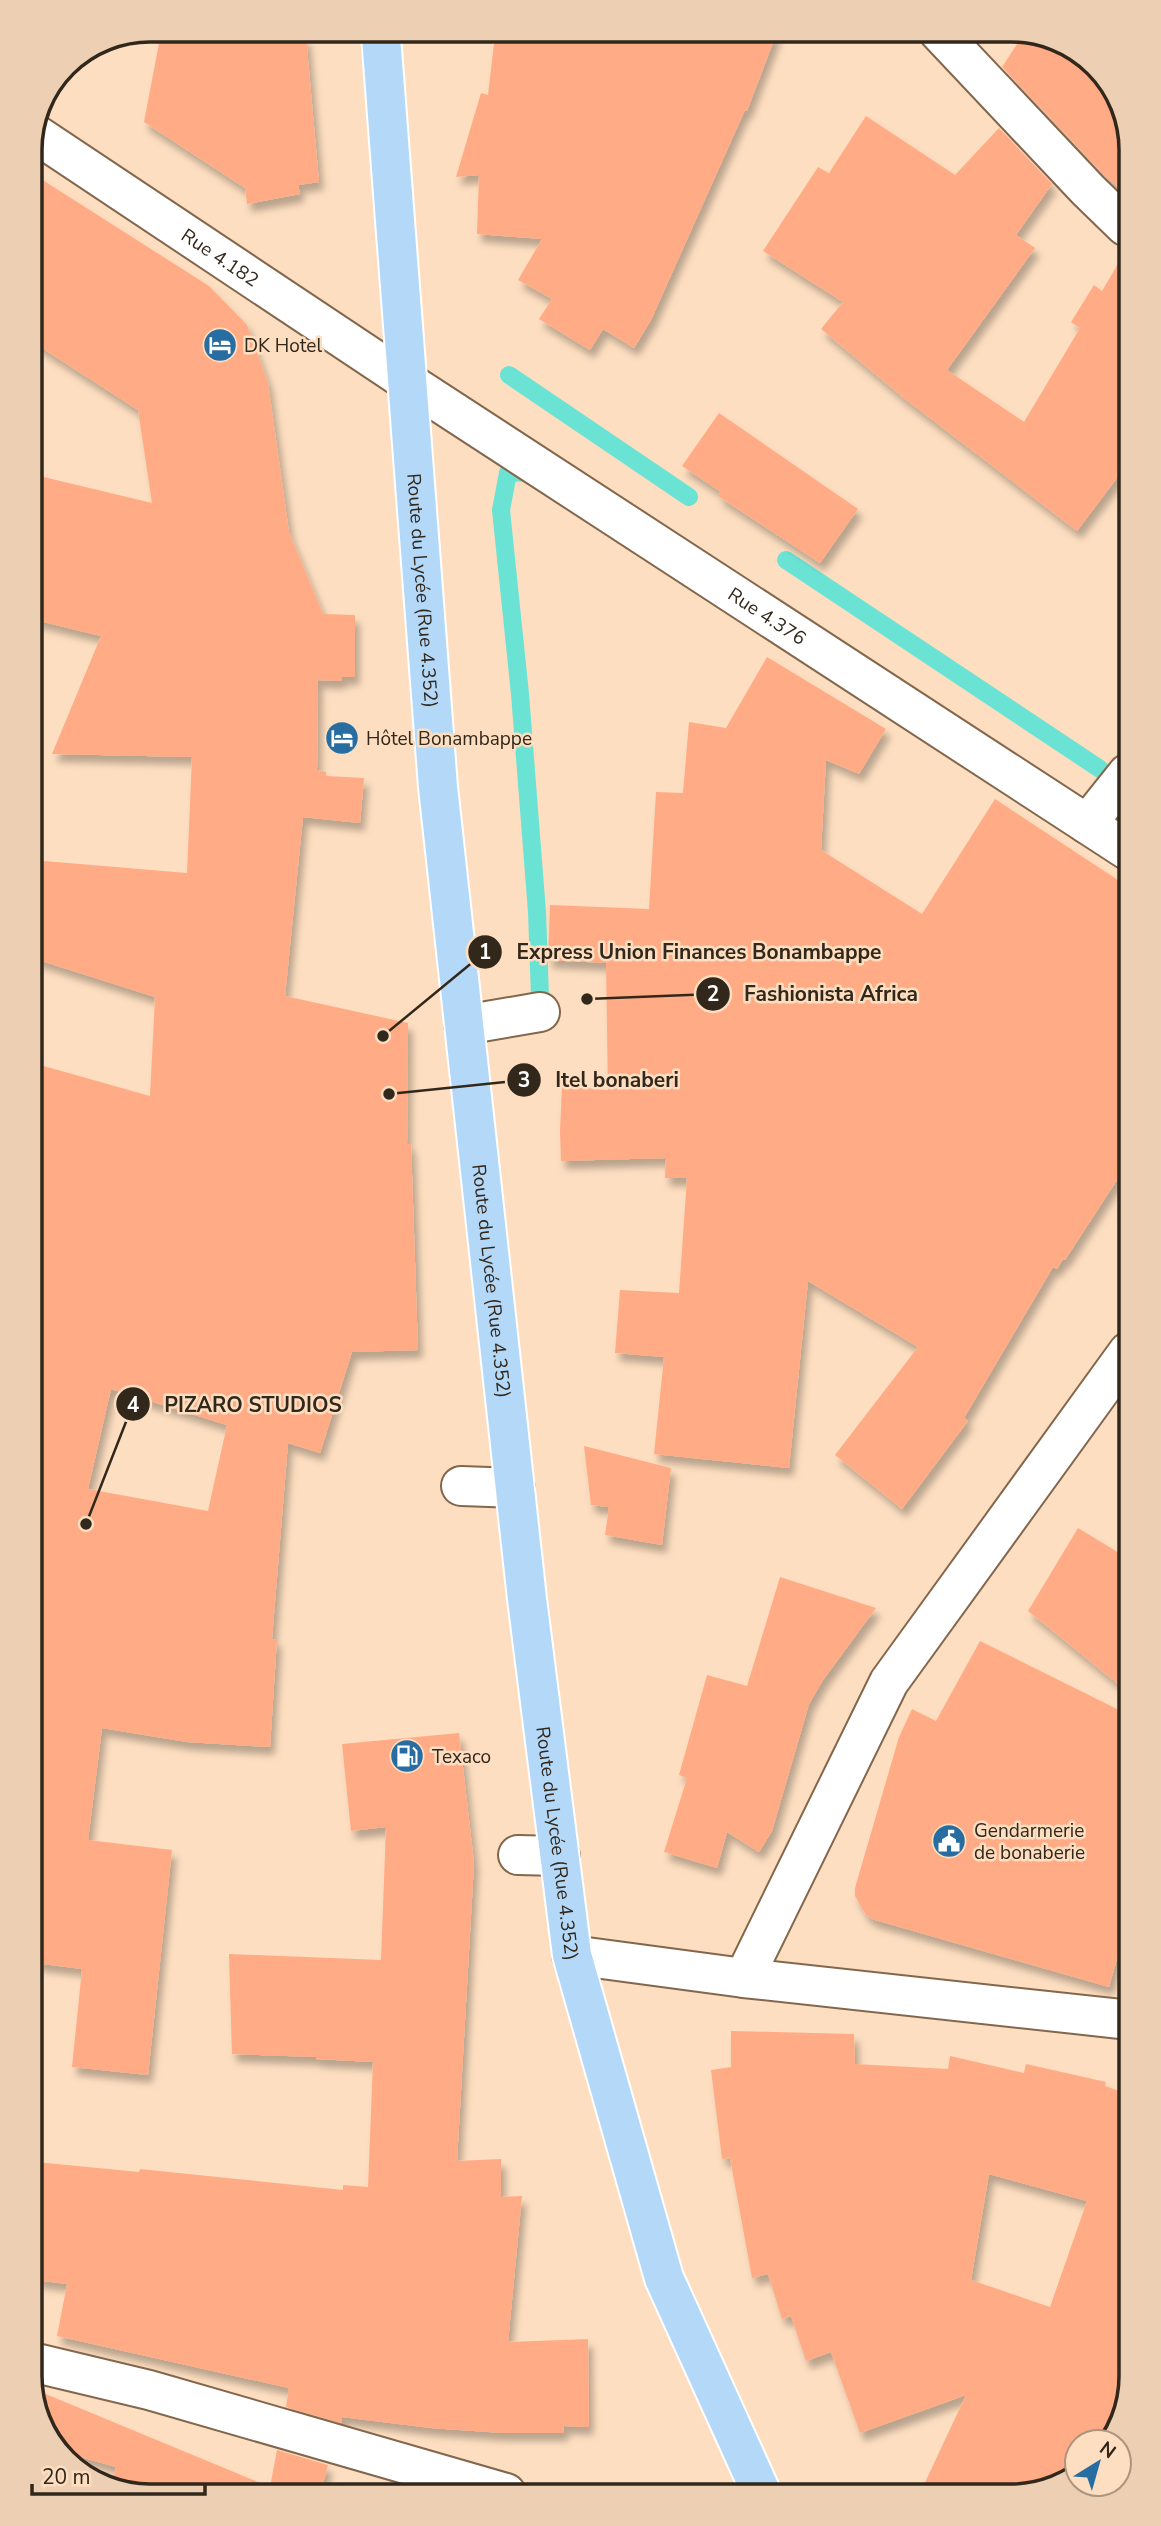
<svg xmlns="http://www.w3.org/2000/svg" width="1161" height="2526" font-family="'Nunito Sans',sans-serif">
<defs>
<filter id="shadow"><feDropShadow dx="4.5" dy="8" stdDeviation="3.5" flood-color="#0004"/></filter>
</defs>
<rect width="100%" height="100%" fill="#fddec0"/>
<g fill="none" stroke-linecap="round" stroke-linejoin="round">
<!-- stream -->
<g stroke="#6ae3d5" stroke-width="18">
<path d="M509 375 689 497"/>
<path d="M535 472 508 473 501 510 520 694 537 912 540 997"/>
<path d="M786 560 1100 769"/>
</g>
</g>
<!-- building -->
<g fill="#ffac86" fill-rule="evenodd" filter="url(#shadow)">
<path d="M777 32 747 111 745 110 651 320 634 348 603 329 590 350 539 319 552 299 518 280 542 239 477 234 479 175 456 177 481 93 488 95 495 35Z"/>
<path d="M1025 32 1084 54 1125 111V192L1104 175 1002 67Z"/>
<path d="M306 37 319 182 298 185 300 194 247 204 245 188 144 122 160 38Z"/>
<path d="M866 116 955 175 999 128 1052 184 1016 235 1035 248 947 370 1024 422 1080 328 1071 322 1094 285 1102 291 1125 252 1126 466 1077 531 905 399 821 329 843 302 763 251 818 167 829 173Z"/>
<path d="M30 172 209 286 247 325 268 383 289 532 323 614 355 615V677H341L342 681 318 680 317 770 326 772V776L364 778 360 823 303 817 285 996 408 1023 407 1144H411L418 1350 352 1352 320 1453 288 1443 272 1639H277L270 1747 187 1742 102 1728 88 1840 172 1850 148 2075 72 2067 82 1969 35 1963 33 1063 150 1096 155 997 32 958V860L187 873 192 757 52 754 101 636 31 619V474L152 503 138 410 31 341ZM111 1389 227 1425 208 1511 88 1489Z"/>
<path d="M719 413 858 509 820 563 718 496 721 492 682 466Z"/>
<path d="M767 657 886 729 859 774 826 760 821 850 922 914 995 799 1127 886 1128 1163 1065 1260 1063 1259 1057 1269 1053 1267 964 1418 968 1421 902 1509 835 1455 918 1347 808 1281 789 1468 654 1454 664 1357 615 1353 620 1290 679 1293 687 1178H665L666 1158 561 1161 560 1131 562 1086 608 1090 606 963 548 960 550 905 649 909 656 792 683 793 689 722 726 728Z"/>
<path d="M584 1446 671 1468 662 1545 605 1535 609 1507 591 1505Z"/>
<path d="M1078 1528 1129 1559V1693L1028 1611Z"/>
<path d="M780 1577 876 1608 823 1680 809 1704 772 1831 759 1852 727 1832 717 1868 664 1852 687 1778 679 1775 707 1675 747 1686Z"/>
<path d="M980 1641 1129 1715 1130 1912 1109 1987 875 1920 866 1915 855 1896V1888L899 1737 912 1709 936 1721Z"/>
<path d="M459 1733 474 1863 457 2161 501 2159V2197L522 2196 508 2342 588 2339 589 2427 564 2426V2433H503L431 2428 342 2417 341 2423 286 2407 289 2388 57 2336 67 2284 36 2280V2162L139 2172 140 2169 343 2190V2185L368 2187 373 2062 316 2059V2057L232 2054 229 1954 381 1960 386 1827 351 1831 342 1744Z"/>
<path d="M731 2031 854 2034 855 2064 948 2069 950 2056 1024 2073 1026 2064 1106 2082 1105 2086 1130 2095 1131 2377 1109 2442H1077L1065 2479 1050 2490 921 2491 966 2395 860 2433 831 2352 806 2361 791 2316 782 2319 768 2274 752 2278 730 2158 722 2159 711 2070 731 2067ZM989 2174 1087 2201 1050 2307 971 2280Z"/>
<path d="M36 2390 270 2487 277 2450 328 2465 320 2495 141 2496 112 2485 116 2467 63 2452 36 2415Z"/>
</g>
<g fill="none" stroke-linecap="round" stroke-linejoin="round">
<!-- minor casing -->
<g stroke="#83674d" stroke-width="42">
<g id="minor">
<path d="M938 31 1088 190 1125 226"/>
<path id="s1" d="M34 133 408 382 1127 850"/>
<path d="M1087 824 1127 774"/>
<path d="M464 1025 540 1012"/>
<path d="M461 1486 515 1488"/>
<path d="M518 1855 560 1856"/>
<path d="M572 1955 744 1978 1130 2020"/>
<path d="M744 1978 889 1682 1128 1352"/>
<path d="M36 2363 149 2390 506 2493"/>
</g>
</g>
<!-- major casing -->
<g stroke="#fff" stroke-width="42">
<g id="major">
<path id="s2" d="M381 36 438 787 527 1599 572 1955 664 2278 761 2492"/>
</g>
</g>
<!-- minor -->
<use href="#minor" stroke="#fff" stroke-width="38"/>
<!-- major -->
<use href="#major" stroke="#b4d9f8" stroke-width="38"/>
</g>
<!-- icons -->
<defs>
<g id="hotel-disc" transform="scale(1.75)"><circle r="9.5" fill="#286da1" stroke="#fddec0"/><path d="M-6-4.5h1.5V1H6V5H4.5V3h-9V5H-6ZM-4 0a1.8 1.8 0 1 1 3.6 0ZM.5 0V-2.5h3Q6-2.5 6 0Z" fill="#fff"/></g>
<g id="fuel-disc" transform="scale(1.75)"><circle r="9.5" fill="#286da1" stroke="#fddec0"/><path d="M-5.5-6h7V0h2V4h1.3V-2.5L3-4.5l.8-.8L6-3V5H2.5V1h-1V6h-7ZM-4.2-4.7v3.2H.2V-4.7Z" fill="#fff"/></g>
<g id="civic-disc" transform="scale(1.75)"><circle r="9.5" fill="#286da1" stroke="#fddec0"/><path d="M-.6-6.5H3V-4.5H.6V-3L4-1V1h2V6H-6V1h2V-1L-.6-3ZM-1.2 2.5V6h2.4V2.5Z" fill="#fff"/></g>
</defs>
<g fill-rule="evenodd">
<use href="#hotel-disc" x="220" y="345"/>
<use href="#hotel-disc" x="342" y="738"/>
<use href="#fuel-disc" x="407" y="1756"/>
<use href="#civic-disc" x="949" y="1841"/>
</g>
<g text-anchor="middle" stroke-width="5" stroke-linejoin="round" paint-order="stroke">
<!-- street labels -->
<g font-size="19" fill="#32271b" stroke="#fddec0">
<text dy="7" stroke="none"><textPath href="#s1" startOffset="224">Rue 4.182</textPath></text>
<text dy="7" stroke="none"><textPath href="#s2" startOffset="556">Route du Lycée (Rue 4.352)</textPath></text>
<text dy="7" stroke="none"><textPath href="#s1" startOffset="878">Rue 4.376</textPath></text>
<text dy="7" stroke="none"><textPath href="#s2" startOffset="1250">Route du Lycée (Rue 4.352)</textPath></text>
<text dy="7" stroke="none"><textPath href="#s2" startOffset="1816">Route du Lycée (Rue 4.352)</textPath></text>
</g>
<!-- poi labels -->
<g font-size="19" fill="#32271b" stroke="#fddec0" text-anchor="start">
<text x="244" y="352">DK Hotel</text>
<text x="366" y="745">Hôtel Bonambappe</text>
<text x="432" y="1763">Texaco</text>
<text x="974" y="1837">Gendarmerie<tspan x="974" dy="22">de bonaberie</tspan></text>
</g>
</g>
<!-- crop -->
<path d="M0 0H1161V2526H0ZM150 42H1011A108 108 0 0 1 1119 150V2376A108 108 0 0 1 1011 2484H150A108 108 0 0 1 42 2376V150A108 108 0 0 1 150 42Z" fill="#edcfb3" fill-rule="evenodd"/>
<path fill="none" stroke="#32271b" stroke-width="3.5" d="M150 42H1011A108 108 0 0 1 1119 150V2376A108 108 0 0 1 1011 2484H150A108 108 0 0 1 42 2376V150A108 108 0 0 1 150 42Z"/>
<!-- callouts -->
<path fill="none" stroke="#32271b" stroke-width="2.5" d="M383 1036L485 952M587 999L713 994M389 1094L524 1080M86 1524L133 1404"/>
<g fill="#32271b" stroke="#fddec0" stroke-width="2.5">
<circle cx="383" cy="1036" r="7"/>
<circle cx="587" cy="999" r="7"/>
<circle cx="389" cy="1094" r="7"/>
<circle cx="86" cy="1524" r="7"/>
<circle cx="485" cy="952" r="18"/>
<circle cx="713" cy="994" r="18"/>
<circle cx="524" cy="1080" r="18"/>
<circle cx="133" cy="1404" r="18"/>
</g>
<g font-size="21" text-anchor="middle" font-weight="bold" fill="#fff">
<text x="485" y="959">1</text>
<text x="713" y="1001">2</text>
<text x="524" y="1087">3</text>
<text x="133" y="1412">4</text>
</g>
<g font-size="21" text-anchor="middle" font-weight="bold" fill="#32271b" stroke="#fddec0" stroke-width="5" stroke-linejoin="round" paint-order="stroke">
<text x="699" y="959">Express Union Finances Bonambappe</text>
<text x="831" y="1001">Fashionista Africa</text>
<text x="617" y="1087">Itel bonaberi</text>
<text x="253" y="1412">PIZARO STUDIOS</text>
</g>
<!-- north arrow -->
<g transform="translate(1098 2463) rotate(37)"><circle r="33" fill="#fddec0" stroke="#ac957e" stroke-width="2"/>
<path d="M0-5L12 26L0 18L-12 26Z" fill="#286da1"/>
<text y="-10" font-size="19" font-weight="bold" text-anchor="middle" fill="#32271b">N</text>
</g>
<!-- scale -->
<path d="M32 2484v10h173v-10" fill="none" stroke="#32271b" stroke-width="3.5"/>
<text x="42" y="2484" font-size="21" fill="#32271b" stroke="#fddec0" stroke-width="5" paint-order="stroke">20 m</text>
</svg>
